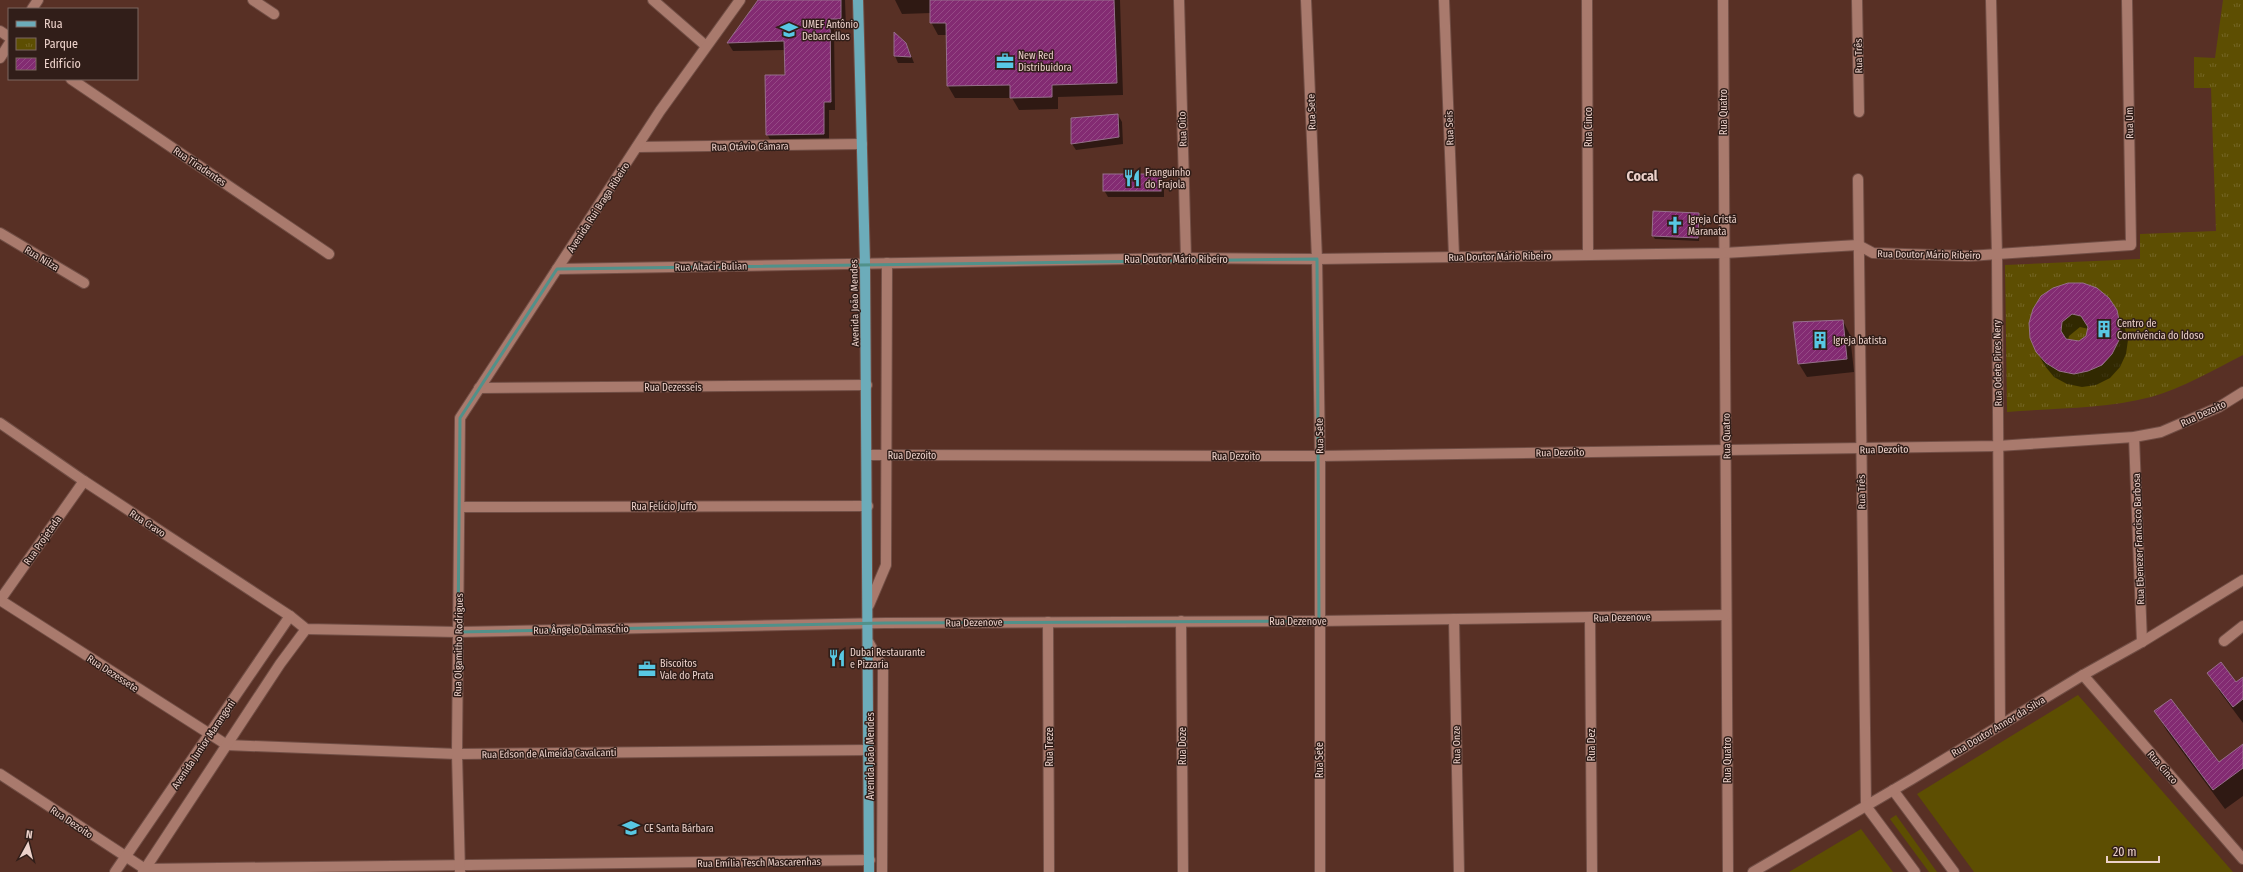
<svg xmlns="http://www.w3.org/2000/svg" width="2243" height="872" font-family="'Fira Sans Condensed',sans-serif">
<defs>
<pattern id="park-tufts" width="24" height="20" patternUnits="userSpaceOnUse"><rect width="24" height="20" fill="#5d4e02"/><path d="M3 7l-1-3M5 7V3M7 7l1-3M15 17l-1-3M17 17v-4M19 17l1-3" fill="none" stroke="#746626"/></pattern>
<pattern id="building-hatch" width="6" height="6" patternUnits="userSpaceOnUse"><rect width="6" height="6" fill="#832b72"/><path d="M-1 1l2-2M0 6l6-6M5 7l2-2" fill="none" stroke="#954985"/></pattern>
</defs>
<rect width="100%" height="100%" fill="#583025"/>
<!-- green -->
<g fill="#5d4e02">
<path d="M2078 695 2233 872H1974L1917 794Z"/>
<path d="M1896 815 1937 872H1929L1890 819Z"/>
<path d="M1861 829 1893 872H1789Z"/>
</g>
<!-- park -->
<path fill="url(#park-tufts)" d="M2223 0H2243V355C2213 370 2183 388 2151 397 2105 409 2054 408 2007 412L2005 265 2140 259V234L2216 231 2211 88H2194V57L2215 58Z"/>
<!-- shadow -->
<g fill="#0007" fill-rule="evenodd">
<path d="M759 0H845L846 28H834L835 110H829V143H772L767 134 786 76V50L733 51 728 43Z"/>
<path d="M895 0H1120L1123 95 1058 97V109L1019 110 1012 98H955L948 86 947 35H938L931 22V13L902 14Z"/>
<path d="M905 43 909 50 914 63H898L895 56Z"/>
<path d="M1118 115 1122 122 1123 144 1076 150 1072 144V119Z"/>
<path d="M1160 175 1164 182V197H1108L1104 190Z"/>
<path d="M1698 214 1700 217 1699 241 1655 239 1653 236Z"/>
<path d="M2034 309 2116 311 2124 325 2128 340 2126 354 2120 367 2110 378 2096 385 2082 387 2067 384 2054 377 2045 366 2037 352ZM2080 327 2089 329 2087 336 2079 342 2068 340 2069 336Z"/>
<path d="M1843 321 1850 335 1854 372 1807 377 1799 364Z"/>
<path d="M2209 673 2236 683 2243 678V723L2220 692Z"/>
<path d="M2155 711 2218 763 2243 745V796L2225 809 2167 731Z"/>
</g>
<!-- building -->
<g fill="url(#building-hatch)" stroke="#966f8b" fill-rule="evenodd">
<path d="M758 0H841V19H830L831 102H824V134L766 135 765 75H785L784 41 727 43Z"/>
<path d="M930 0H1114L1117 83 1052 85V97L1010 98V85L947 86 946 23H930Z"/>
<path d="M894 32 906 43 911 57 894 56Z"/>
<path d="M1118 114 1119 137 1071 144V118Z"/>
<rect x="1103" y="174" width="58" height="17"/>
<path d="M1653 211 1699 213 1698 238 1652 236Z"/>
<path d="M2068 283H2083L2097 288 2109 298 2117 310 2120 325 2119 340 2112 354 2102 365 2088 371 2074 374 2059 371 2046 363 2036 352 2030 338 2029 323 2033 309 2041 296 2053 288ZM2072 314 2081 316 2088 327 2086 336 2079 341 2066 339 2061 331 2062 322Z"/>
<path d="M1843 320 1847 359 1798 364 1793 322Z"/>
<path d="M2221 662 2236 682 2243 677V699L2233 707 2207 673Z"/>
<path d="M2171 699 2219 762 2243 744V768L2213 790 2154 711Z"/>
</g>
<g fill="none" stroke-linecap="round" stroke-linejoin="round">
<!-- minor casing -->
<g stroke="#714e45" stroke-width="12">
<g id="minor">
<path d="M253 0 274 14"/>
<path d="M653 0 706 46"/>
<path d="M1179 0 1186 258"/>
<path d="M1306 0 1317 259 1320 456V872"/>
<path d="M1444 0 1454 256"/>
<path d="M1587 0 1588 254"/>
<path d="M1723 0 1728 872"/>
<path d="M1857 0 1859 112"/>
<path d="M1991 0 1997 255 2000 725"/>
<path d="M32 9 38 0"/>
<path d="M0 31 9 37"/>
<path d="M0 58 9 44"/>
<path d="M71 79 329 254"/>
<path d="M637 147 862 144"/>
<path d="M1858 179 1866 806"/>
<path d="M0 233 84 283"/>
<path d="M557 269 1186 258 1317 259 1724 253 1858 245 1873 253 1969 256 2131 245 2127 0"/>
<path d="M479 388 867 385"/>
<path d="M0 423 84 481 290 616 306 629 458 632 885 623 1319 621 1726 615"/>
<path d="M2134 437 2142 642"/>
<path d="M867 455 1320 456 1998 446 2134 437 2161 432 2219 407 2243 392"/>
<path d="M460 507 868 506"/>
<path d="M0 600 227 745 457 754 870 750"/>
<path d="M0 600 84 481"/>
<path d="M869 605 886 565 887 263"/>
<path d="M1590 618 1592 872"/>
<path d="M1454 619 1459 872"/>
<path d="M1181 621 1183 872"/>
<path d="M1048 622 1049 872"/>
<path d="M2224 641 2243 626"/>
<path d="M869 643 883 668 882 872"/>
<path d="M2083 675 2243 859"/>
<path d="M0 774 145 869 870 860"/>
<path d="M1893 790 1954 872"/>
<path d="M1866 806 1915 872"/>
<path d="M115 872 290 616"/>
<path d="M143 872 280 664 306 629"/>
<path d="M460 872 457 754 460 418 660 111 740 0"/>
<path d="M1753 872 1912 779 2083 675 2142 642 2243 580"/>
</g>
</g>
<!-- major casing -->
<g stroke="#714e45" stroke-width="12">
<path id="major" d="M858 0 865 263 869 872"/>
</g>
<!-- minor -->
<use href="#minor" stroke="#a97a6d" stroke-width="10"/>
<!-- major -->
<use href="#major" stroke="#6cacba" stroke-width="10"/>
</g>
<!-- marked area -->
<path fill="none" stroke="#51918a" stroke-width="3" stroke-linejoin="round" d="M1317 259 1319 621 885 623 458 632 460 418 557 269Z"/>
<!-- icons -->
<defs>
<g id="school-bare" transform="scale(1.38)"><path d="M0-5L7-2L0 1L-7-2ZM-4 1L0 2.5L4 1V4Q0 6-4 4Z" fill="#58c8e4" stroke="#311e19" stroke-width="2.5" paint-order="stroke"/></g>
<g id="office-bare" transform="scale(1.38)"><path d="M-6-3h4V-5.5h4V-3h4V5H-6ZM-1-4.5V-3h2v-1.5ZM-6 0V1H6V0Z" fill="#58c8e4" stroke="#311e19" stroke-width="2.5" paint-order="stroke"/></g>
<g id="restaurant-bare" transform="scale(1.38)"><path d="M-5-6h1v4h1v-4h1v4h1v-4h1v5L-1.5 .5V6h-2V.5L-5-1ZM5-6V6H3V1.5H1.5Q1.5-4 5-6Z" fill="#58c8e4" stroke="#311e19" stroke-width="2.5" paint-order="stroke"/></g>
<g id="church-bare" transform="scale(1.38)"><path d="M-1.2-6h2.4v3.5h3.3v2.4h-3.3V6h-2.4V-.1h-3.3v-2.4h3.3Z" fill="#58c8e4" stroke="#311e19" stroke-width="2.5" paint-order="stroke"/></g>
<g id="building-bare" transform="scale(1.38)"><path d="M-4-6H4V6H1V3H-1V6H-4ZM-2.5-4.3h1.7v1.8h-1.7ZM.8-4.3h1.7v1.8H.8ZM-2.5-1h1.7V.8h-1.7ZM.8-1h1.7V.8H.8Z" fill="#58c8e4" stroke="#311e19" stroke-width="2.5" paint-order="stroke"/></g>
</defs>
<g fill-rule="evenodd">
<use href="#school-bare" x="789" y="30"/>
<use href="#office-bare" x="1005" y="61"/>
<use href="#restaurant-bare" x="1132" y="178"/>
<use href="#church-bare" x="1675" y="225"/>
<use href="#building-bare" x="2104" y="329"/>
<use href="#building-bare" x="1820" y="340"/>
<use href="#restaurant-bare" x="837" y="658"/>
<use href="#office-bare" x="647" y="669"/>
<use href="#school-bare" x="631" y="828"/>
</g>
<g text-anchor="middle" stroke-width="3" stroke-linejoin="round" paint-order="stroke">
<!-- poi labels -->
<g font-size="10" fill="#ecd1ca" stroke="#311e19" text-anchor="start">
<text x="802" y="28">UMEF Antônio<tspan x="802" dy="12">Debarcellos</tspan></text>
<text x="1018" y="59">New Red<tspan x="1018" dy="12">Distribuidora</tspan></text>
<text x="1145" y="176">Franguinho<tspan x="1145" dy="12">do Frajola</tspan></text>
<text x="1688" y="223">Igreja Cristã<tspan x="1688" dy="12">Maranata</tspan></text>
<text x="2117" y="327">Centro de<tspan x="2117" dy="12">Convivência do Idoso</tspan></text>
<text x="1833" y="344">Igreja batista</text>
<text x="850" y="656">Dubai Restaurante<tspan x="850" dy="12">e Pizzaria</tspan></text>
<text x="660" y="667">Biscoitos<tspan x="660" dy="12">Vale do Prata</tspan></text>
<text x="644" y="832">CE Santa Bárbara</text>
</g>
<!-- street labels -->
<g font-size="10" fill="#ecd1ca" stroke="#311e19">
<text transform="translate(1858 56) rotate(-91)" y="4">Rua Três</text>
<text transform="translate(1311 112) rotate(-92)" y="4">Rua Sete</text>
<text transform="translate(1723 112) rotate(-90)" y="4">Rua Quatro</text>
<text transform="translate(2129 123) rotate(-91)" y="4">Rua Um</text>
<text transform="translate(1588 127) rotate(-90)" y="4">Rua Cinco</text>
<text transform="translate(1449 128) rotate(-92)" y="4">Rua Seis</text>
<text transform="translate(1182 129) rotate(-92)" y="4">Rua Oito</text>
<text transform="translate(750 146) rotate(-1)" y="4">Rua Otávio Câmara</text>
<text transform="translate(200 166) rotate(34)" y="4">Rua Tiradentes</text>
<text transform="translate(598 207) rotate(-57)" y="4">Avenida Rui Braga Ribeiro</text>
<text transform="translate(1929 254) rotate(1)" y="4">Rua Doutor Mário Ribeiro</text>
<text transform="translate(1500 256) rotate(-1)" y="4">Rua Doutor Mário Ribeiro</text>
<text transform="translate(42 258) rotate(31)" y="4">Rua Nilza</text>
<text x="1176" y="263">Rua Doutor Mário Ribeiro</text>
<text transform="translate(711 266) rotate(-1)" y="4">Rua Altacir Bulian</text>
<text transform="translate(854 303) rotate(-91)" y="4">Avenida João Mendes</text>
<text transform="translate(1997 363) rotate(-91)" y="4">Rua Odete Pires Nery</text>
<text x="673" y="391">Rua Dezesseis</text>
<text transform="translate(2203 413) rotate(-25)" y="4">Rua Dezoito</text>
<text transform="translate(1319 436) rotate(-91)" y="4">Rua Sete</text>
<text transform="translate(1726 436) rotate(-91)" y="4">Rua Quatro</text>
<text transform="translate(1884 449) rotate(-1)" y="4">Rua Dezoito</text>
<text transform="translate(1560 452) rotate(-1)" y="4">Rua Dezoito</text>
<text x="912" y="459">Rua Dezoito</text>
<text x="1236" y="460">Rua Dezoito</text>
<text transform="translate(1861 492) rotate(-91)" y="4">Rua Três</text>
<text x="664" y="510">Rua Felício Juffo</text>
<text transform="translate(148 523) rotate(33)" y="4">Rua Cravo</text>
<text transform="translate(2138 539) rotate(-92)" y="4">Rua Ebenezer Francisco Barbosa</text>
<text transform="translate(42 540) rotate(-55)" y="4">Rua Projetada</text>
<text transform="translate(1622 617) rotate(-1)" y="4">Rua Dezenove</text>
<text x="1298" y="625">Rua Dezenove</text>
<text transform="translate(974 622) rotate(-1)" y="4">Rua Dezenove</text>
<text transform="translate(581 629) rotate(-1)" y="4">Rua Ângelo Dalmaschio</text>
<text transform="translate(458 645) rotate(-89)" y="4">Rua Olgamitho Rodrigues</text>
<text transform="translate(113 673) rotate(33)" y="4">Rua Dezessete</text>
<text transform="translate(1998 726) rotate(-31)" y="4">Rua Doutor Annor da Silva</text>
<text transform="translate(203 744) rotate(-56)" y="4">Avenida Junior Marangoni</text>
<text transform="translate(1456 745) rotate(-91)" y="4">Rua Onze</text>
<text transform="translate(1591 745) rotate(-90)" y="4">Rua Dez</text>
<text transform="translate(1182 746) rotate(-90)" y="4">Rua Doze</text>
<text transform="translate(1049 747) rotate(-90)" y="4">Rua Treze</text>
<text transform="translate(549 753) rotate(-1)" y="4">Rua Edson de Almeida Cavalcanti</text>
<text transform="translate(870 756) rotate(-90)" y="4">Avenida João Mendes</text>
<text transform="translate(1319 760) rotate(-90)" y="4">Rua Sete</text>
<text transform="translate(1727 760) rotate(-90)" y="4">Rua Quatro</text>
<text transform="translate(2163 767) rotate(49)" y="4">Rua Cinco</text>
<text transform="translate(72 822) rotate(34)" y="4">Rua Dezoito</text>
<text transform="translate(759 862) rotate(-1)" y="4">Rua Emília Tesch Mascarenhas</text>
</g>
<!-- district labels -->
<g font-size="14" font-weight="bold" fill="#ecd1ca" stroke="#311e19">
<text x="1642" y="181">Cocal</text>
</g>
</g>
<!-- legend -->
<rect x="8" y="8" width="130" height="72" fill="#311e19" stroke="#7c6660"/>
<rect x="16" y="21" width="20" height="6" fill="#6cacba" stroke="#7c6660"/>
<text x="44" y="28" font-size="12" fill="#ecd1ca">Rua</text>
<rect x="16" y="38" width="20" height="12" fill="url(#park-tufts)" stroke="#7c6660"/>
<text x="44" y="48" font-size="12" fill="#ecd1ca">Parque</text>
<rect x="16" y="58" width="20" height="12" fill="url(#building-hatch)" stroke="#7c6660"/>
<text x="44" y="68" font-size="12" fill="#ecd1ca">Edifício</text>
<!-- north arrow -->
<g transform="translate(28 844) rotate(7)" stroke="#311e19" stroke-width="3" paint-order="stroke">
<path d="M0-3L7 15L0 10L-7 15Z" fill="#ecd1ca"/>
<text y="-6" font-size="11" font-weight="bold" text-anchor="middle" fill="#ecd1ca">N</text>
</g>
<!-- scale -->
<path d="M2107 856v6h52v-6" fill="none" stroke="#ecd1ca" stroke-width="2"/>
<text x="2113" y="856" font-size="12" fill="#ecd1ca" stroke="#311e19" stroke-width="3" paint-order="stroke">20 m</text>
</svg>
